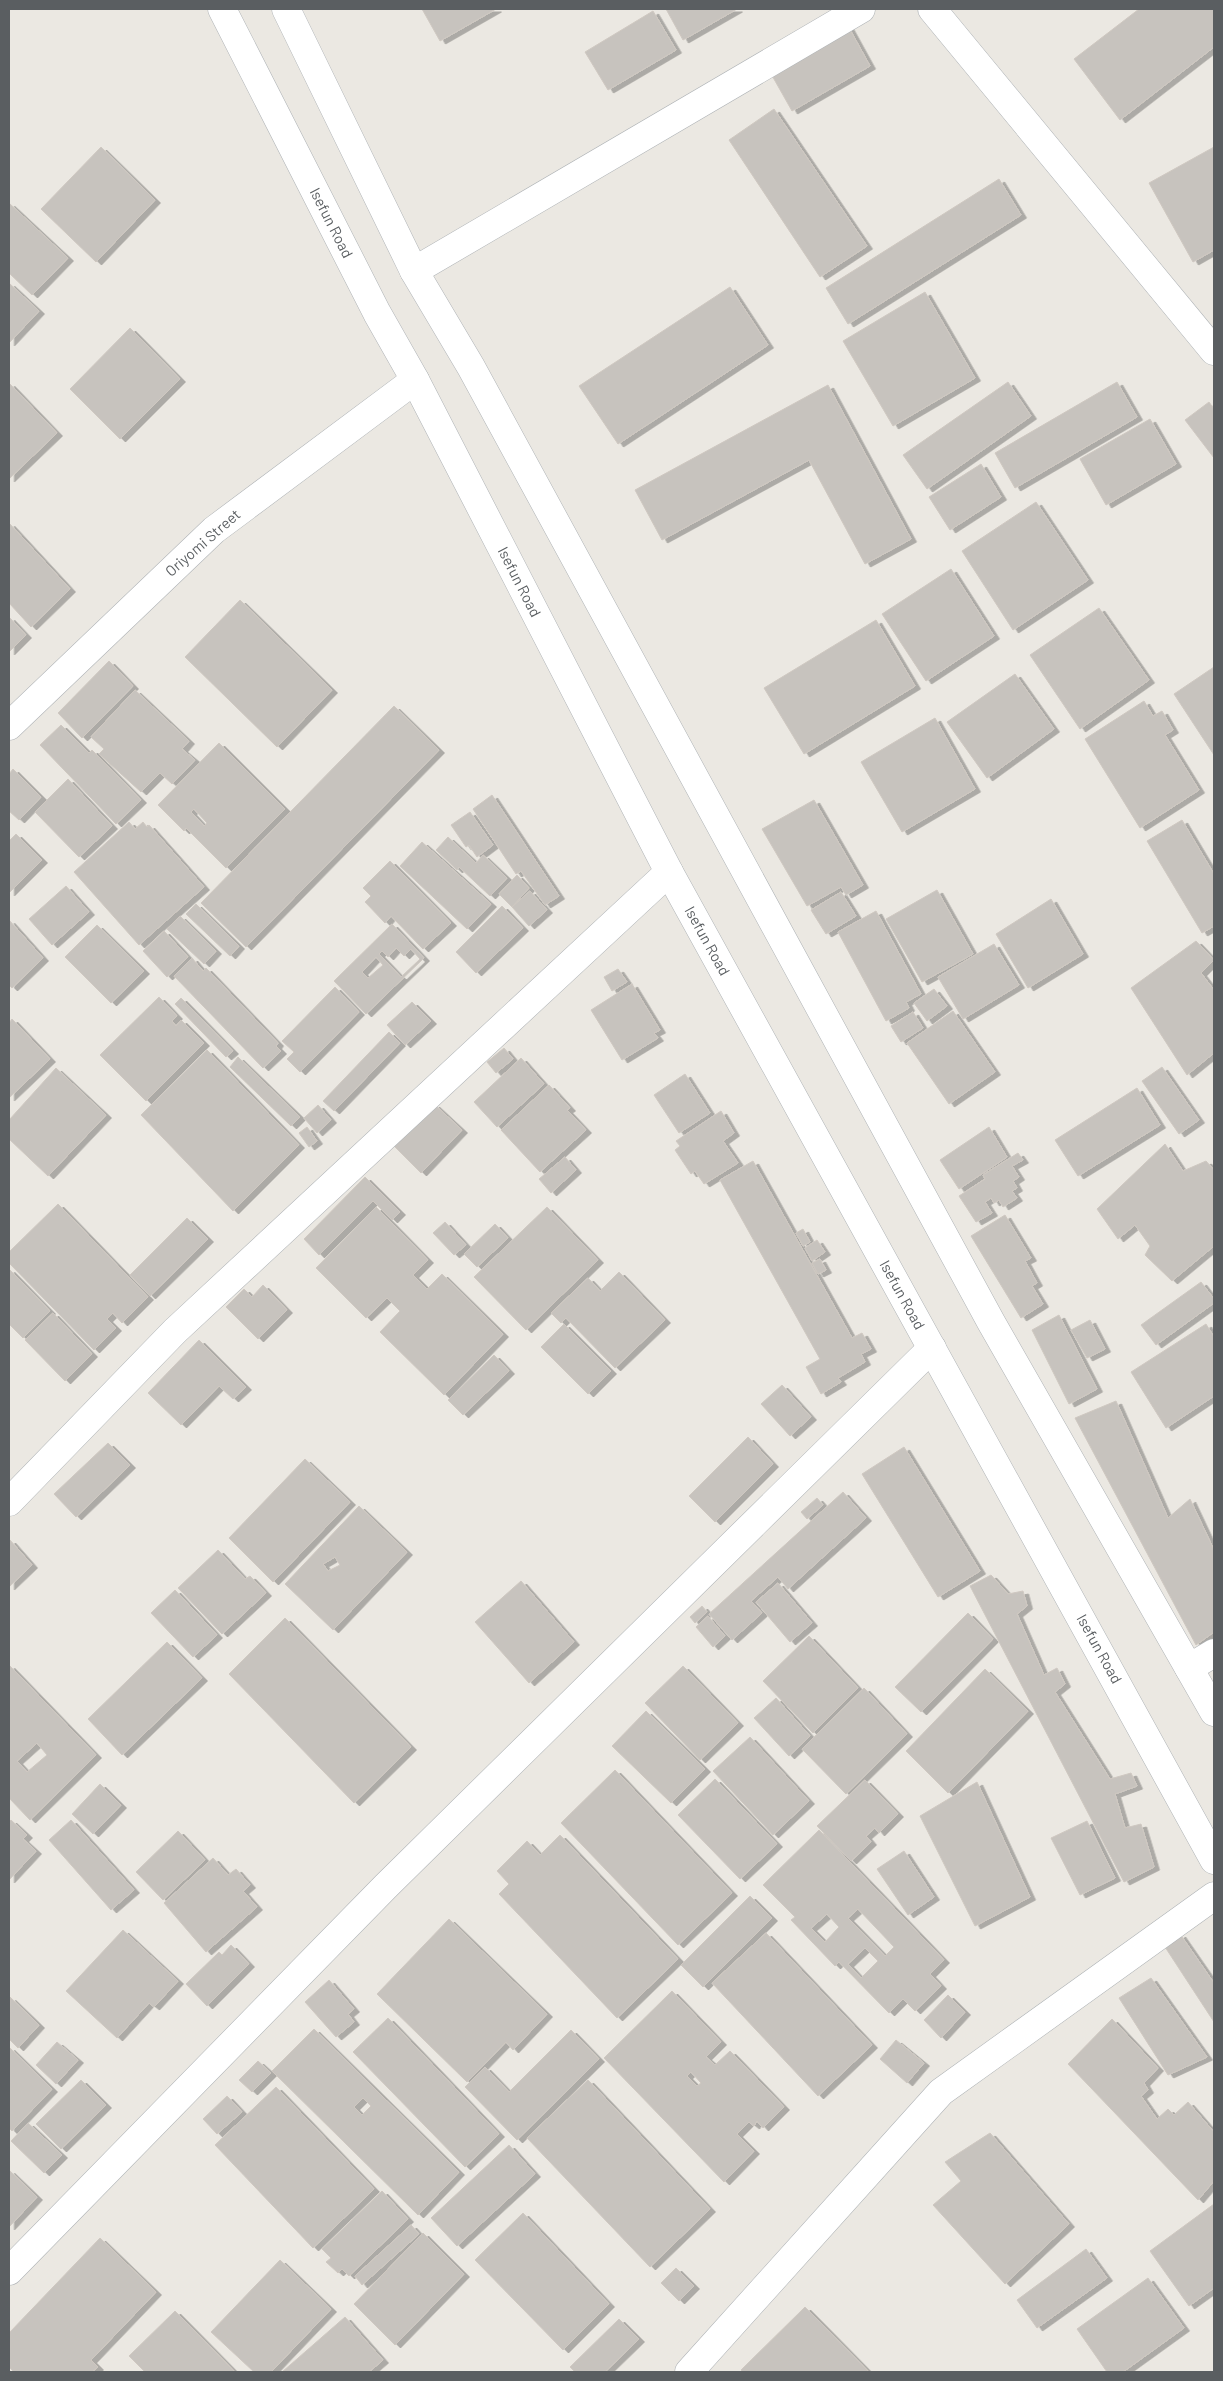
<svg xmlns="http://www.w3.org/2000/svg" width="1223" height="2381" font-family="Barlow,sans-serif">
<defs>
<filter id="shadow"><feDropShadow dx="5.5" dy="3" stdDeviation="0" flood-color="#0004"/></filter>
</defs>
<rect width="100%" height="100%" fill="#ebe8e2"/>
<!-- building -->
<g fill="#c7c3be" stroke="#cfc8c1" fill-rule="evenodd" filter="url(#shadow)">
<path d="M422 9H496L440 41Z"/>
<path d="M666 9H737L683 40Z"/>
<path d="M1139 9H1214V47L1120 120 1074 59Z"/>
<path d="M653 11 676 50 608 90 585 52Z"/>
<path d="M848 26 870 66 792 111 770 72Z"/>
<path d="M774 109 867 246 820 277 729 140Z"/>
<path d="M101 147 155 200 96 262 41 209Z"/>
<path d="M1214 147V250L1193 262 1149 183Z"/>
<path d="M999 179 1021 215 848 324 826 288Z"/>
<path d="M9 203 68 258 32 295 9 273Z"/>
<path d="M9 283 39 311 9 343Z"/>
<path d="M730 287 768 345 618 444 579 386Z"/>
<path d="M925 292 975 378 893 426 843 341Z"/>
<path d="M130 328 180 379 120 439 70 389Z"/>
<path d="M1008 382 1031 416 927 489 903 455Z"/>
<path d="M1117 382 1137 417 1015 488 995 453Z"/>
<path d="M9 383 57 433 9 479Z"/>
<path d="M828 385 911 539 865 564 809 460 662 540 635 490Z"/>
<path d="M1209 402 1214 409V458L1185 420Z"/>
<path d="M1150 419 1176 464 1106 505 1080 459Z"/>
<path d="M981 464 1001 497 950 530 929 497Z"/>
<path d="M1036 502 1088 580 1013 630 962 551Z"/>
<path d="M9 523 70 589 31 627 9 603Z"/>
<path d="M951 569 994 636 926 681 882 614Z"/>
<path d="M240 600 332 690 277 747 185 657Z"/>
<path d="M1099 608 1149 680 1080 729 1030 655Z"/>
<path d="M9 617 26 635 9 652Z"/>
<path d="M876 620 915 686 804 754 764 688Z"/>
<path d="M109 661 133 686 82 738 58 713Z"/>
<path d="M1214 667V755L1174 694Z"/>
<path d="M1015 674 1054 729 987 778 947 722Z"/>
<path d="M135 690 189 741 182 749 195 760 172 784 160 773 141 792 99 754 104 749 91 737Z"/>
<path d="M1144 701 1153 716 1162 711 1173 730 1165 735 1199 790 1140 828 1085 739Z"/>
<path d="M394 706 439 750 246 947 201 903Z"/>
<path d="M935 718 975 789 902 832 861 762Z"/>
<path d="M61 725 89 753 92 750 141 800 116 824 40 745Z"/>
<path d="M219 743 285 809 226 868 186 828 184 831 158 805ZM194 809 207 823 204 826 191 812Z"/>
<path d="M13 769 41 797 19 820 9 811V774Z"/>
<path d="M68 779 112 826 79 857 35 812Z"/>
<path d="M492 795 559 896 545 905 521 871 516 874 473 809Z"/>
<path d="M814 800 863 885 846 895 841 887 807 906 762 829Z"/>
<path d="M470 812 493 845 477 857 469 845 466 847 451 825Z"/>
<path d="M1182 820 1214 874V926L1202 933 1147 841Z"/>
<path d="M129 822 135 829 143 822 147 827 149 825 204 887 139 945 74 872Z"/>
<path d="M16 834 42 860 9 893V841Z"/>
<path d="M448 837 476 863 483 855 507 878 490 896 459 867 457 870 436 850Z"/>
<path d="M422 842 491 904 467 929 400 866Z"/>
<path d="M390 861 451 923 423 949 391 916 385 923 365 902 371 896 363 888Z"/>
<path d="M517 875 529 888 512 907 499 894Z"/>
<path d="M66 886 89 912 52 945 29 919Z"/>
<path d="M937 890 973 954 922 982 886 919Z"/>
<path d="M530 891 547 910 529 926 512 907Z"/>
<path d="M841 892 856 916 826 934 811 910Z"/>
<path d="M1051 899 1083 954 1028 988 996 934Z"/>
<path d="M196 904 239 946 230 956 186 914Z"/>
<path d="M502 906 523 928 476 973 456 952Z"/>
<path d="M876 911 921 994 906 1002 909 1008 886 1021 838 932Z"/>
<path d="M180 916 216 951 204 964 167 929Z"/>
<path d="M9 920 43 958 12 988 9 985Z"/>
<path d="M392 924 424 958 366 1014 334 981ZM396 948 404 956 411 949 420 959 401 977 379 954 382 951 388 957ZM376 957 383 965 368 978 362 972Z"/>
<path d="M97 925 144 971 111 1003 65 957Z"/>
<path d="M164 931 188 957 167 977 143 951Z"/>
<path d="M1196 941 1214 960 1201 973 1214 990V1053L1187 1075 1131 988Z"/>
<path d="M994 944 1019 985 963 1019 938 977Z"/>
<path d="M192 958 203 971 206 968 278 1043 276 1046 281 1051 263 1068 174 976Z"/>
<path d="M618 969 627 982 612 991 604 977Z"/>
<path d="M632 984 660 1030 654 1033 658 1038 622 1060 591 1010Z"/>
<path d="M335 987 359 1012 300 1072 287 1059 294 1052 282 1041Z"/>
<path d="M934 989 947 1006 927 1021 914 1003Z"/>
<path d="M159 997 177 1016 172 1021 176 1026 181 1020 204 1043 146 1101 100 1055Z"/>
<path d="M181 998 233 1051 226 1057 175 1004Z"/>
<path d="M412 1002 431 1021 405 1045 387 1025Z"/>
<path d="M953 1011 995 1072 949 1104 907 1043Z"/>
<path d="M913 1012 923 1028 901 1042 891 1026Z"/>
<path d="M12 1019 50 1059 9 1098V1023Z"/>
<path d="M389 1032 400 1043 334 1111 323 1101Z"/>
<path d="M504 1048 513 1059 496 1073 487 1062Z"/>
<path d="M207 1050 299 1145 233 1211 141 1115Z"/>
<path d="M238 1057 300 1117 291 1126 230 1067Z"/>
<path d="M521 1058 544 1084 497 1127 474 1102Z"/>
<path d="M1162 1067 1199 1120 1179 1134 1142 1081Z"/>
<path d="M56 1068 106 1115 48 1176 9 1139V1120Z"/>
<path d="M685 1074 710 1113 679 1133 654 1095Z"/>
<path d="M549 1085 570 1108 567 1110 586 1130 540 1172 501 1130Z"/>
<path d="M1137 1088 1160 1125 1078 1176 1055 1140Z"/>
<path d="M434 1104 462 1130 421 1173 394 1146Z"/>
<path d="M318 1105 331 1120 317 1133 304 1118Z"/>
<path d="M721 1111 734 1133 723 1141 738 1163 704 1184 695 1171 691 1174 675 1150 680 1146 676 1141Z"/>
<path d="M307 1127 317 1141 309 1147 299 1133Z"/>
<path d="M989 1127 1007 1157 959 1189 940 1160Z"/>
<path d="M1165 1144 1183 1171 1206 1161 1214 1170V1246L1172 1281 1145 1255 1150 1246 1135 1225 1118 1239 1097 1209Z"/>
<path d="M1018 1153 1023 1160 1012 1166 1019 1177 1013 1181 1017 1188 1012 1191 1017 1198 1003 1207 999 1200 994 1203 991 1198 985 1202 992 1213 976 1222 959 1196 985 1179 983 1175Z"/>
<path d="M565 1157 576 1170 551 1193 539 1179Z"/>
<path d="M753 1161 852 1338 862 1333 871 1349 861 1354 865 1362 838 1378 841 1382 821 1394 806 1367 820 1359 720 1180Z"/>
<path d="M365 1177 400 1212 392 1220 373 1201 319 1255 304 1239Z"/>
<path d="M58 1204 148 1297 122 1323 113 1313 107 1319 116 1328 94 1350 9 1263V1252Z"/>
<path d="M376 1207 428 1260 413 1275 427 1289 442 1274 503 1334 444 1395 380 1332 400 1311 387 1298 366 1318 316 1268Z"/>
<path d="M547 1207 598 1260 526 1330 474 1277Z"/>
<path d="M1005 1215 1031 1258 1025 1261 1037 1283 1032 1286 1043 1304 1021 1318 971 1236Z"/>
<path d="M187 1218 208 1239 150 1296 130 1275Z"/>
<path d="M445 1222 466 1245 454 1255 433 1233Z"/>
<path d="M495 1224 508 1238 477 1267 464 1254Z"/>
<path d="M803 1229 810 1242 803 1246 796 1233Z"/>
<path d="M817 1240 825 1252 812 1261 805 1248Z"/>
<path d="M820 1259 826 1270 818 1274 812 1263Z"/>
<path d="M9 1269 50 1311 23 1338 9 1324Z"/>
<path d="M619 1272 665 1320 615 1368 566 1318 561 1323 551 1313 588 1278 600 1291Z"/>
<path d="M1201 1282 1214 1299V1303L1156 1345 1141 1325Z"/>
<path d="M263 1285 287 1310 258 1339 226 1307 244 1289 252 1297Z"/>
<path d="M53 1313 92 1354 65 1381 25 1340Z"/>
<path d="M1059 1315 1097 1389 1069 1404 1032 1330Z"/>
<path d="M1090 1320 1105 1349 1087 1358 1071 1330Z"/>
<path d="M564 1324 611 1371 588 1394 541 1347Z"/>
<path d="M1206 1324 1214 1337V1396L1166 1428 1131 1372Z"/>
<path d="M199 1340 246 1387 233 1399 219 1386 181 1425 148 1393Z"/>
<path d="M494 1355 509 1371 463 1415 448 1400Z"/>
<path d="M782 1385 811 1417 790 1436 761 1404Z"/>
<path d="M1116 1401 1168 1518 1190 1499 1214 1550V1632L1196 1645 1075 1418Z"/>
<path d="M748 1437 773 1464 715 1522 689 1496Z"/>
<path d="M108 1443 130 1465 76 1517 54 1494Z"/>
<path d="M904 1447 980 1571 938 1597 862 1474Z"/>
<path d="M305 1459 350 1502 273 1582 229 1538Z"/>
<path d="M843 1492 866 1518 788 1589 778 1577 751 1601 762 1613 732 1640 709 1614Z"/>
<path d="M817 1498 823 1505 807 1519 801 1512Z"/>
<path d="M359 1506 407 1552 333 1630 285 1584ZM335 1557 340 1565 328 1571 323 1564Z"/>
<path d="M10 1540 32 1565 9 1587V1541Z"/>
<path d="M218 1550 245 1579 250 1576 266 1593 222 1634 178 1588Z"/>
<path d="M991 1575 1008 1594 1023 1591 1027 1606 1017 1614 1044 1675 1057 1668 1065 1684 1055 1692 1110 1779 1131 1773 1137 1786 1115 1794 1125 1828 1141 1824 1154 1867 1124 1882 970 1586Z"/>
<path d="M521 1581 574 1642 529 1683 475 1622Z"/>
<path d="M778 1583 812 1623 790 1642 756 1602Z"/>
<path d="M175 1590 217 1635 193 1657 151 1613Z"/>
<path d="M702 1606 707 1612 695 1623 690 1617Z"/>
<path d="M968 1613 993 1639 921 1712 895 1687Z"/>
<path d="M708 1616 725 1636 713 1647 696 1627Z"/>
<path d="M285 1618 411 1747 354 1803 229 1674Z"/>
<path d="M809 1636 858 1688 813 1733 763 1681Z"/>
<path d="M167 1642 202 1678 122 1755 88 1719Z"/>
<path d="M9 1665 96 1755 30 1820 9 1798ZM37 1743 47 1755 27 1772 17 1761Z"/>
<path d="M683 1666 738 1723 700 1760 645 1703Z"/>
<path d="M985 1669 1028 1711 948 1793 906 1751Z"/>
<path d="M864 1688 907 1734 846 1794 802 1749Z"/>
<path d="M776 1698 810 1736 789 1756 754 1718Z"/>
<path d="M646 1711 705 1769 671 1803 612 1746Z"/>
<path d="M750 1737 809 1801 773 1835 713 1771Z"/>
<path d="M615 1770 732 1893 678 1945 561 1823Z"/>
<path d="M715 1779 777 1844 740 1879 678 1815Z"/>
<path d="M865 1780 898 1814 879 1833 875 1828 866 1836 871 1842 851 1861 817 1826Z"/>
<path d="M977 1782 1030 1897 975 1926 920 1816Z"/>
<path d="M100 1784 121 1805 93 1834 72 1814Z"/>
<path d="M11 1820 27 1835 23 1839 36 1851 9 1880V1822Z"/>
<path d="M71 1820 134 1890 111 1910 49 1840Z"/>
<path d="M1087 1821 1115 1878 1080 1895 1051 1838Z"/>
<path d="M819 1830 944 1960 930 1974 941 1986 915 2011 903 1999 889 2013 839 1962 835 1966 791 1920 795 1917 763 1885ZM858 1909 894 1947 885 1956 848 1918ZM827 1914 839 1927 825 1942 811 1928ZM865 1948 878 1961 861 1978 848 1964Z"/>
<path d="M178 1831 205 1860 163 1900 136 1872Z"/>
<path d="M560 1835 678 1959 617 2018 499 1894 509 1884 497 1871 527 1841 540 1855Z"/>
<path d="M904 1851 934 1897 908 1915 877 1869Z"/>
<path d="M213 1858 228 1875 236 1869 250 1885 243 1891 257 1907 206 1952 164 1903Z"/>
<path d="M750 1896 772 1918 703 1987 681 1965Z"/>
<path d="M449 1919 547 2014 513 2050 506 2042 467 2082 377 1994Z"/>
<path d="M123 1930 178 1981 154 2007 149 2003 117 2038 66 1991Z"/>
<path d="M766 1933 872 2045 818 2096 712 1983Z"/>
<path d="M1180 1934 1214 1983V2022L1165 1947Z"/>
<path d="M231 1945 249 1964 207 2006 186 1984 219 1952 222 1955Z"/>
<path d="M1151 1978 1207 2057 1168 2075 1119 1998Z"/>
<path d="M329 1980 354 2009 348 2014 354 2022 336 2037 305 2002Z"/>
<path d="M672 1991 721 2042 706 2057 715 2065 730 2051 784 2107 763 2128 757 2121 754 2126 749 2122 737 2134 754 2151 724 2182 604 2058ZM691 2072 701 2083 697 2086 687 2076Z"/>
<path d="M948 1995 965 2012 941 2038 924 2020Z"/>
<path d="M10 1997 39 2025 18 2048 9 2039Z"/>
<path d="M388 2018 499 2134 465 2167 353 2052Z"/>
<path d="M1112 2019 1158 2068 1144 2083 1148 2090 1141 2096 1157 2119 1168 2109 1174 2115 1188 2102 1214 2132V2181L1198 2200 1068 2064Z"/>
<path d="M314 2029 459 2172 418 2215 272 2071ZM363 2098 371 2106 362 2115 354 2107Z"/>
<path d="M571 2030 599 2059 517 2140 465 2087 485 2067 509 2092Z"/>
<path d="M896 2040 924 2063 907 2083 880 2059Z"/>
<path d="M57 2042 78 2060 56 2084 36 2065Z"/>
<path d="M9 2047 52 2089 12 2131 9 2128Z"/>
<path d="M258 2061 271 2073 252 2092 239 2080Z"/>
<path d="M81 2080 106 2105 61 2149 36 2124Z"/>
<path d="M588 2080 710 2209 650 2267 527 2138Z"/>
<path d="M276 2087 374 2189 313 2248 215 2145Z"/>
<path d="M227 2096 242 2112 217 2134 203 2119Z"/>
<path d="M28 2123 62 2155 44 2173 11 2141Z"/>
<path d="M990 2133 1069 2224 1005 2284 933 2205 961 2181 945 2162Z"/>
<path d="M509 2145 535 2174 457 2246 431 2218Z"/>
<path d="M9 2170 37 2197 9 2227Z"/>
<path d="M382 2191 408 2219 349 2276 342 2269 338 2273 326 2262 331 2258 322 2249Z"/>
<path d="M1214 2204V2288L1189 2306 1150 2251Z"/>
<path d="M523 2213 609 2304 563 2350 475 2260Z"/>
<path d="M411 2225 419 2234 362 2285 355 2276Z"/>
<path d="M423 2233 464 2274 395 2345 354 2304Z"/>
<path d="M100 2238 156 2292 91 2360 98 2367 92 2372H14L9 2367V2333Z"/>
<path d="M1086 2249 1107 2278 1037 2328 1017 2300Z"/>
<path d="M280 2260 331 2309 271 2372H254L211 2332Z"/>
<path d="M676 2268 694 2286 679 2301 661 2283Z"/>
<path d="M1148 2278 1184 2328 1123 2372H1107L1077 2329Z"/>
<path d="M805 2307 869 2372H743L741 2370Z"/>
<path d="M175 2311 235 2372H145L129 2356Z"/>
<path d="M345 2317 383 2360 369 2372H282Z"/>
<path d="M619 2319 639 2339 605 2372H575L570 2367Z"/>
</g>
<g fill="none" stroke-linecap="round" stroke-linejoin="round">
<!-- minor casing -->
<g stroke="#afb3b6" stroke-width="29">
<g id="minor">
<path d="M222 9 377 313 415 380 669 872 1214 1860"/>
<path d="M286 9 414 271 471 367 991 1322 1214 1712"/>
<path d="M932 9 1214 351"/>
<path d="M414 271 861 9"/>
<path d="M9 726 214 530 415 380"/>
<path d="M9 1502 175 1331 669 872"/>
<path d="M1189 1668 1214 1653"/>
<path d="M9 2271 386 1886 932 1348"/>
<path d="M689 2372 941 2092 1214 1896"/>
</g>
</g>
<!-- minor -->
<use href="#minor" stroke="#fff" stroke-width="28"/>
</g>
<g text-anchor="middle" stroke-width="4.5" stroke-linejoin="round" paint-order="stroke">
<!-- street labels -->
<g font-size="15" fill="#5a5e61" stroke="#fff">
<text transform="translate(331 223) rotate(63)" y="5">Isefun Road</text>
<text transform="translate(203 543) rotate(-41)" y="5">Oriyomi Street</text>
<text transform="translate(519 582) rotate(63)" y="5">Isefun Road</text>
<text transform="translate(707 941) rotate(61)" y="5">Isefun Road</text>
<text transform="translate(902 1295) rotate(61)" y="5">Isefun Road</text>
<text transform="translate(1099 1649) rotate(61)" y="5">Isefun Road</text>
</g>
</g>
<!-- border -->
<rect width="1223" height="2381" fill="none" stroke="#5a5e61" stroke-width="20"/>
</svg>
